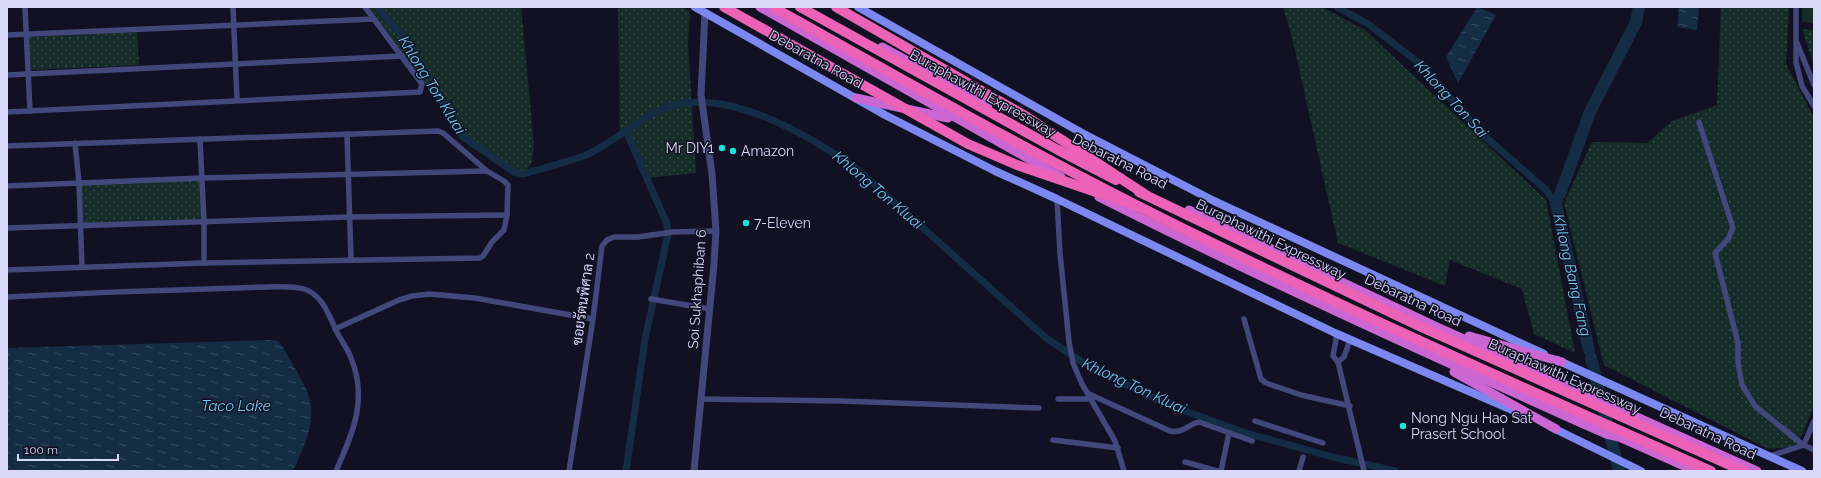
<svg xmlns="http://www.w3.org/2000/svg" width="1821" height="478" font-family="Raleway,Sarabun,sans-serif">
<defs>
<pattern id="green-dots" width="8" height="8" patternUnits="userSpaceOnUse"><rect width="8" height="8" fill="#152c28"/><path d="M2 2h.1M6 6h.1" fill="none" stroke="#364a48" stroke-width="1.8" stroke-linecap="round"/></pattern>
<pattern id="water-ripples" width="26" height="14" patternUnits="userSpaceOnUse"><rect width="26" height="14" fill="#142d44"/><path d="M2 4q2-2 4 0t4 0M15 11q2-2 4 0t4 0" fill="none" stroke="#354b60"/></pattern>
</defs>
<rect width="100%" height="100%" fill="#121123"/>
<!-- green -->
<g fill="url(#green-dots)">
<path d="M369 7H521L534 145 532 162 526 171H511L463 136Z"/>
<path d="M618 7H681L690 11 688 44 696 173 647 178 627 136H620Z"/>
<path d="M1283 7H1322L1365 30 1546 200 1575 353 1534 334 1522 289 1450 260 1445 286 1338 243 1292 37Z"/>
<path d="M1721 7H1789L1786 64 1814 118V406L1797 447 1768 449 1604 365 1564 203 1592 142 1647 143 1672 121 1717 105Z"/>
<path d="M1802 29 1814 30V65Z"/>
<path d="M137 32 139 65 31 70 29 37Z"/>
<path d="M202 178 204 220 82 227 81 184Z"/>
</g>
<!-- pitch -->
<path fill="#152c28" d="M1802 7H1814V23L1802 22Z"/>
<!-- water -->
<g fill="url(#water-ripples)">
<path d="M1477 7 1496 15 1458 83 1446 57Z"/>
<path d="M1679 7H1699L1697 30 1677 27Z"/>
<path d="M271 340 278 341 283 347C291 362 304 381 309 397 317 422 303 448 293 471H7V348Z"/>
</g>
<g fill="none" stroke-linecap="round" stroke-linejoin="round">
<!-- canal -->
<g stroke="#142d44" stroke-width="7">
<path d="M378 7 412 48 462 136 514 172 523 174C543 168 564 163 584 156 612 144 635 121 662 109 721 83 809 135 857 169L1046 338 1090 367 1168 405 1246 433 1333 457 1395 471"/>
<path d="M1337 7 1368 24 1423 66 1481 133 1546 190 1556 204"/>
<path d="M626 131 667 224 668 234 645 339 626 471"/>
</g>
<!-- river -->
<g stroke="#142d44" stroke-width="12">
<path d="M1560 194 1590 112 1636 22 1639 7"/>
<path d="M1557 201 1556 204 1589 350"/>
<path d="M1591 358 1619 471"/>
</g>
<!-- minor -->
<g stroke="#42487c" stroke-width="5.5">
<path d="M25 7 30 111"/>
<path d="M233 7 237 100"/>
<path d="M1796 7V62L1802 86 1814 106"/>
<path d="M7 35 374 19"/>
<path d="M1797 43 1814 85"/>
<path d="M7 75 402 56"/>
<path d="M7 112 420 92 422 84 365 7"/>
<path d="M1699 122 1733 228 1728 239 1715 253 1738 343V363L1742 385 1755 406 1802 444 1814 450"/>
<path d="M347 134 351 259"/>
<path d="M200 139 204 222V263"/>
<path d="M75 143 79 183 82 267"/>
<path d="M7 146 438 131 443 133 487 171 504 181 508 185 507 215 504 230 492 242 483 256 480 258 204 263 7 270"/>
<path d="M7 186 202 178 486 171"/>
<path d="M1057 199 1060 253 1069 342 1073 363 1082 384 1115 441 1124 471"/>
<path d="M7 228 350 217 507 215"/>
<path d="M7 297C84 293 161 290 238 288 254 288 290 284 304 289 322 295 328 313 335 328 339 338 347 347 351 358 368 399 353 433 336 471"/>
<path d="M651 299 710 309"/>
<path d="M1244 319 1261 379 1266 383 1301 395 1350 406"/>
<path d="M335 329 399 300 412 296 429 294 475 298 593 319"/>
<path d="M1337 334 1333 356 1338 362 1364 471"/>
<path d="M1338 362 1344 357 1350 340"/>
<path d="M1089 394 1170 431C1183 434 1188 424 1199 422L1252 441"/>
<path d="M701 399 841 401 1039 408"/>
<path d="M1058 399H1092"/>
<path d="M1255 421 1323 443"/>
<path d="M1053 440 1118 448"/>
<path d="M1770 456 1801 446 1805 442 1814 421"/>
<path d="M1185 462 1217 471"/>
<path d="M569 471 593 319 602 246 607 240 614 237H638L673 232 716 231"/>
<path d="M1221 471 1229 433"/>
<path d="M1299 471 1303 457"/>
</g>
<!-- tertiary -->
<path stroke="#42487c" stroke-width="7" d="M694 471 714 264 716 231 712 174 701 95 705 13"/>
<!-- secondary -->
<g stroke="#7a88ef" stroke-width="8">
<path d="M695 7 885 115 995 171 1057 199 1335 333 1526 416"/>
<path d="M858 7 1082 133 1214 201 1544 354"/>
<path d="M1557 360 1802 471"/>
<path d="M1551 427 1641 471"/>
</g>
<!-- trunk -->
<g stroke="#cb67d2" stroke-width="9">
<path d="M760 7 1061 177"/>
<path d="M882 47 988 105"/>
<path d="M856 98 948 118"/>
<path d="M1099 197C1266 281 1436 358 1606 434L1619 437 1695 471"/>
<path d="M1189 210 1435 326 1757 471"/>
<path d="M1469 336 1562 362"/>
<path d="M1454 372 1556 429"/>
</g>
<!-- motorway -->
<g stroke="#eb62b7" stroke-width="10">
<path d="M773 7C894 75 1014 143 1138 206 1326 301 1519 386 1711 471"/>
<path d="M800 7 1058 150 1116 180"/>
<path d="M1139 192 1419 326 1743 471"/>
</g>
<!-- motorway-bridge -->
<g stroke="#eb62b7" stroke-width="10">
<path d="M724 7 968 144 1017 165 1140 207"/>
<path d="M836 7 1022 114 1146 195"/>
</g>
</g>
<!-- markers -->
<g fill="#1ce2da" stroke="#121123" stroke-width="1.5">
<circle cx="722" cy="148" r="4"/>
<circle cx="733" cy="151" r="4"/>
<circle cx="746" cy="223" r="4"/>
<circle cx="1403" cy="426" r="4"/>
</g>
<g text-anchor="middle" stroke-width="3" stroke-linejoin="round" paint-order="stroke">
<!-- street labels -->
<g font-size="14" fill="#d8d9fa" stroke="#121123">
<text transform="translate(816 59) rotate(29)" y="5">Debaratna Road</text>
<text transform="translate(983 93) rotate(29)" y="5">Buraphawithi Expressway</text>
<text transform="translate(1120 161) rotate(27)" y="5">Debaratna Road</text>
<text transform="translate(1271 239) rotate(26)" y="5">Buraphawithi Expressway</text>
<text transform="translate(697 289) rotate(-86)" y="5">Soi Sukhaphiban 6</text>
<text transform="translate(583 299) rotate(-82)" y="5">ซอยรัตนพิศาล 2</text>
<text transform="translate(1413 300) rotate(25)" y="5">Debaratna Road</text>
<text transform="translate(1565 376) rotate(24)" y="5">Buraphawithi Expressway</text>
<text transform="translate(1708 433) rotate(25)" y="5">Debaratna Road</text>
</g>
<!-- poi labels -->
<g font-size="14" fill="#d8d9fa" stroke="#121123" text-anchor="start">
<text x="714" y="153" text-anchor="end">Mr DIY1</text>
<text x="741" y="156">Amazon</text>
<text x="754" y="228">7-Eleven</text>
<text x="1411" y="423">Nong Ngu Hao Sat<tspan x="1411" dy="16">Prasert School</tspan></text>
</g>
<!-- water labels -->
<g font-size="15" font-style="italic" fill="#72c6ee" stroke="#121123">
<text transform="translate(432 85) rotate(58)" y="5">Khlong Ton Kluai</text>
<text transform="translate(1451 99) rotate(47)" y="5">Khlong Ton Sai</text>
<text transform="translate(878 190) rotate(40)" y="5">Khlong Ton Kluai</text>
<text transform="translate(1572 275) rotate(77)" y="5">Khlong Bang Fang</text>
<text transform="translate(1134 386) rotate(25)" y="5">Khlong Ton Kluai</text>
<text x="236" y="411">Taco Lake</text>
</g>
</g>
<!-- border -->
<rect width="1821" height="478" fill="none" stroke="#d8d9fa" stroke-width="16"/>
<!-- scale -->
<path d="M18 454v6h100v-6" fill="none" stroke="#d8d9fa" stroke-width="2"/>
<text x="24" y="454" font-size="12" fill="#d8d9fa" stroke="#121123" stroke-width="3" paint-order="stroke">100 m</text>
</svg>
